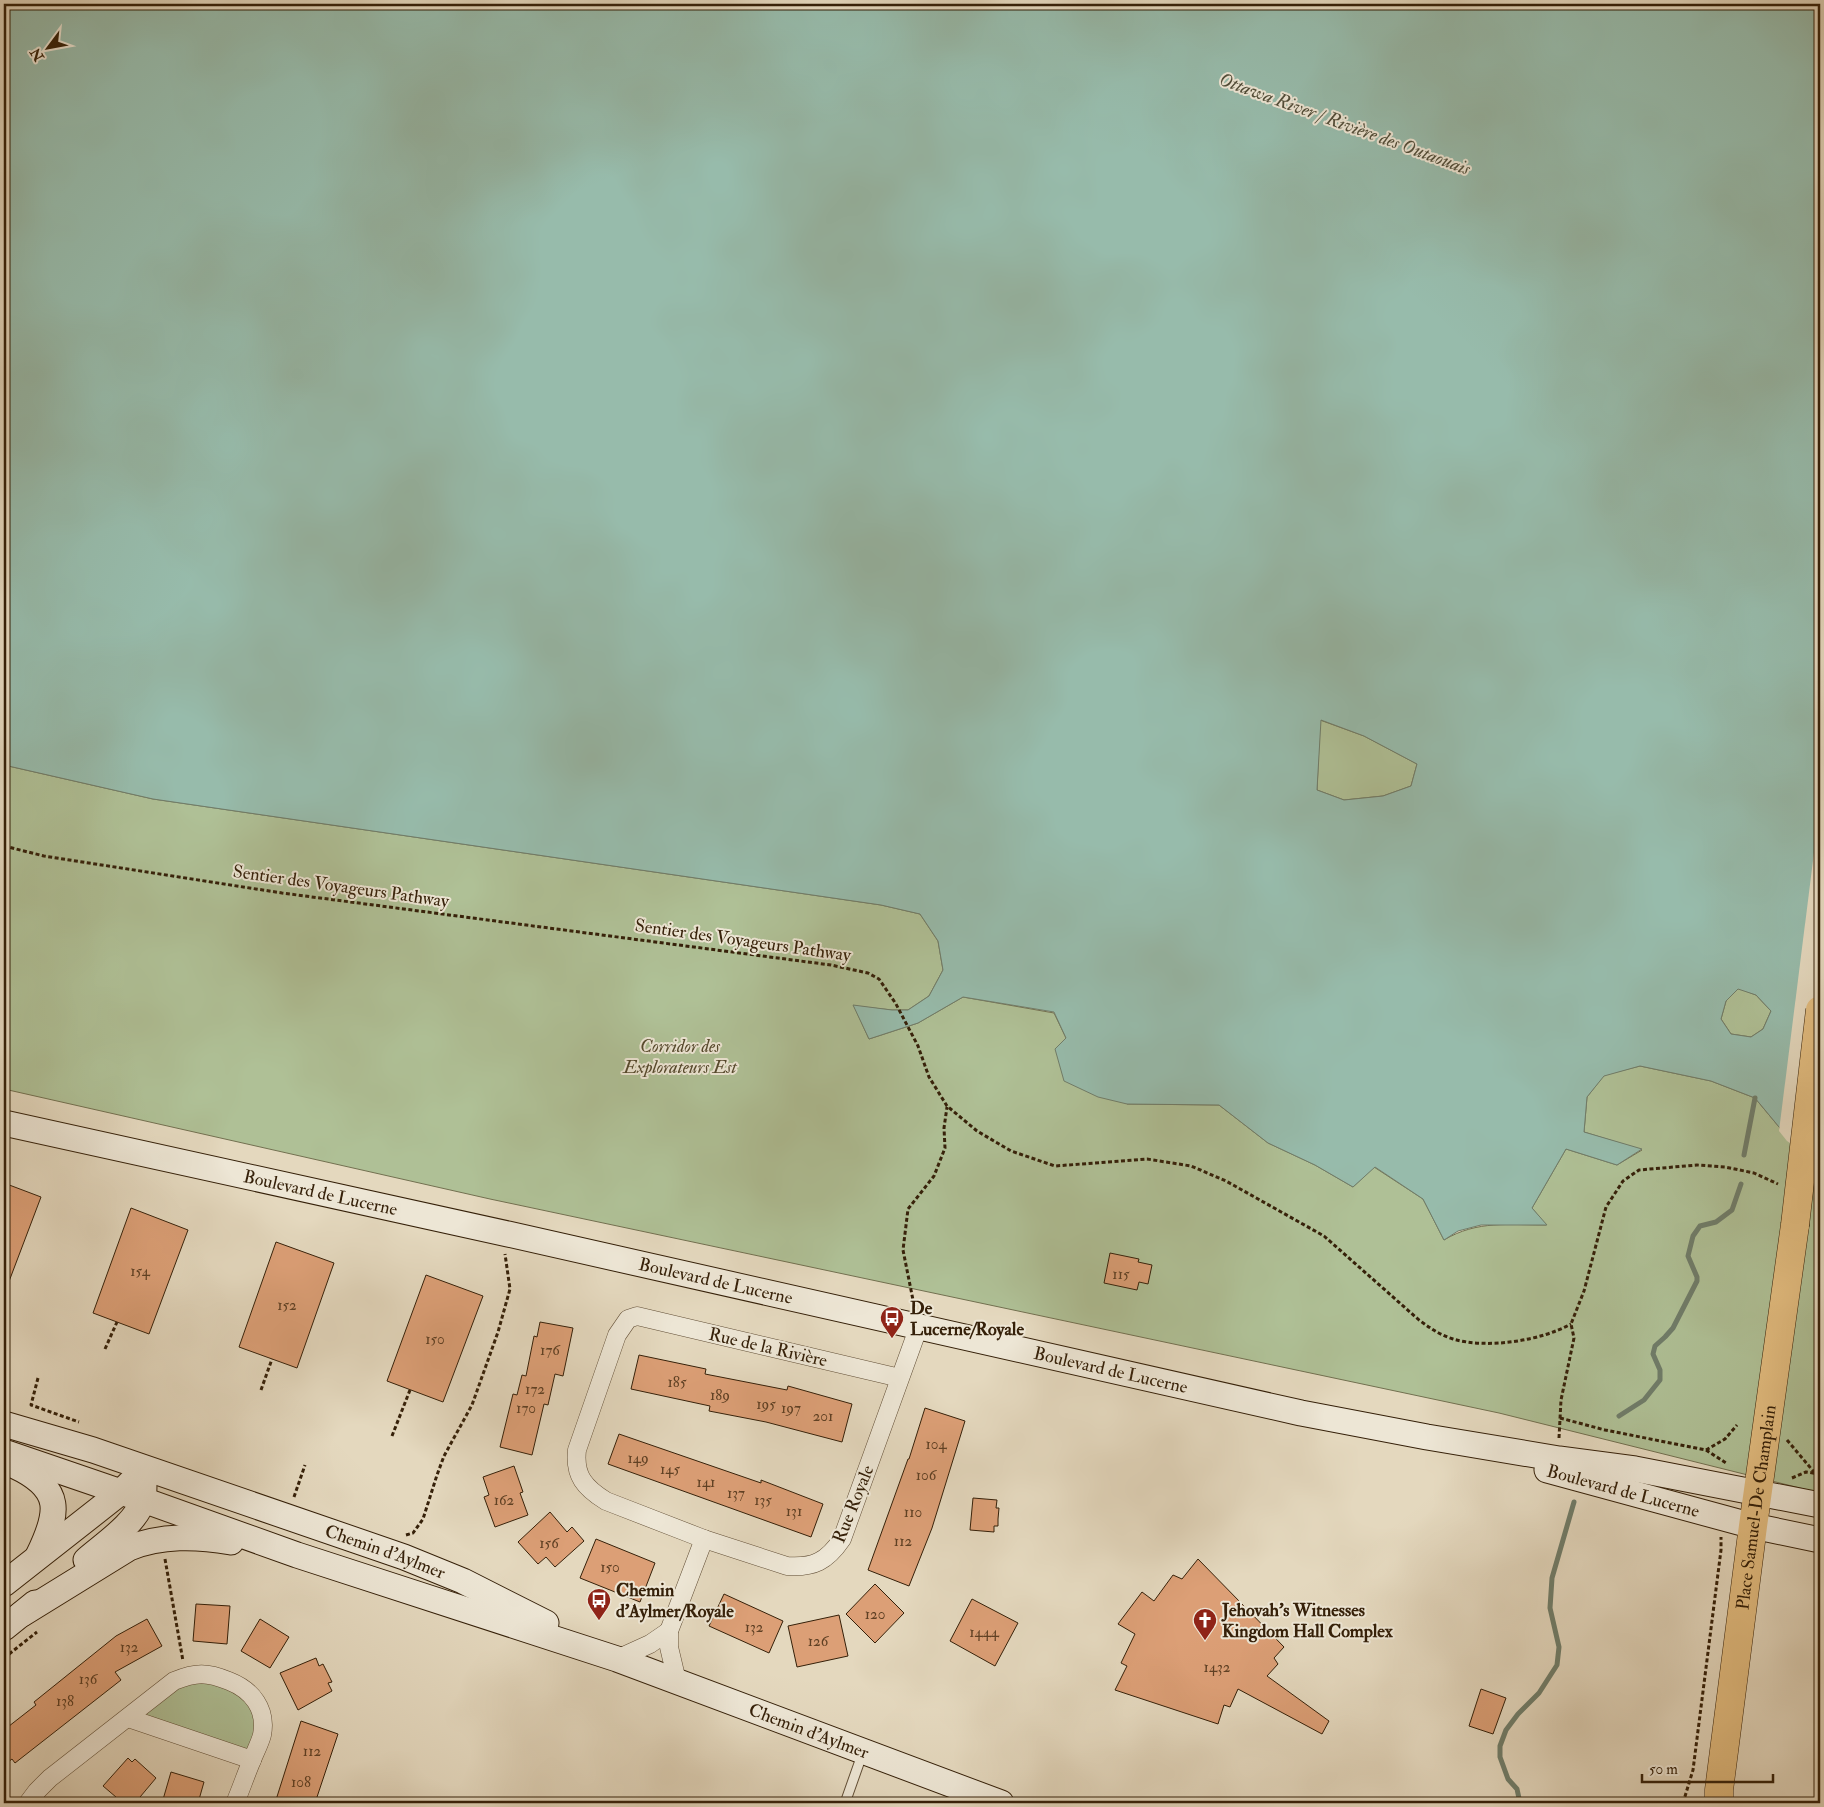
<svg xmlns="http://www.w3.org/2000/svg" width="1824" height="1807" font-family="'IM FELL Double Pica',serif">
<rect width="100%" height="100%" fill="#e4d8be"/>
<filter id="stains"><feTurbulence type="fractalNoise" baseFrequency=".004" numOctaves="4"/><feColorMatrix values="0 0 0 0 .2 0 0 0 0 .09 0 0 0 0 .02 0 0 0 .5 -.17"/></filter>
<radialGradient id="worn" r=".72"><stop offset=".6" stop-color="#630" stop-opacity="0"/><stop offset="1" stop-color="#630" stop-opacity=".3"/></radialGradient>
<!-- green -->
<g fill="#afc096" stroke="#727050">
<path d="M1320 720 1364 736 1417 764 1411 786 1383 796 1344 800 1317 790Z"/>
<path d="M4 765 153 799 881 905 920 914 938 941 943 970 929 996 908 1010H892L854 1006 869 1039 918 1023 963 997 1054 1013 1066 1038 1127 1104 1219 1105 1268 1143 1315 1165 1353 1187 1374 1167 1423 1199 1444 1240C1477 1220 1510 1225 1546 1225L1532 1208 1566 1149 1617 1165 1642 1150 1584 1132 1587 1097 1604 1075 1640 1066 1711 1081 1755 1098 1789 1139 1820 1161V1493L1499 1413 490 1199 4 1089Z"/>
<path d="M1738 988 1756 995 1771 1011 1763 1029 1751 1037 1731 1034 1721 1019 1726 1001Z"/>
<path d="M214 1675 261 1708 252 1760 128 1718 156 1694Z"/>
</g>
<!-- water -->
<path fill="#97bbab" stroke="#707d6a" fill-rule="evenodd" d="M4 4H1820V1161L1789 1139 1755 1098 1711 1081 1640 1066 1604 1076 1587 1097 1584 1132 1642 1149 1617 1165 1566 1149 1532 1208 1547 1225H1481L1458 1231 1444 1240 1423 1199 1375 1167 1353 1187 1315 1165 1268 1143 1219 1105 1127 1104 1098 1097 1064 1081 1055 1049 1066 1038 1054 1012 963 997 918 1023 869 1039 853 1005 892 1010H908L929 996 943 970 938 941 920 914 881 905 153 799 4 765ZM1321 720 1364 736 1417 764 1411 786 1383 796 1344 800 1317 790ZM1738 989 1756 995 1771 1011 1763 1029 1751 1037 1731 1034 1721 1019 1726 1001Z"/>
<!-- pier -->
<path fill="#e4d8be" d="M1820 805V1163L1787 1141 1779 1131Z"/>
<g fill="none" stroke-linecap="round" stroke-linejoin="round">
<!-- stream -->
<g stroke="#707d6a" stroke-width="5">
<path d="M1744 1155 1755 1098"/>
<path d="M1619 1416 1644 1400 1660 1380V1370L1653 1354 1655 1346 1665 1337 1673 1328 1697 1281V1277L1688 1256 1693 1236 1700 1226 1716 1222 1732 1210 1741 1184"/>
<path d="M1520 1803 1517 1789 1508 1779 1500 1757V1746L1506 1730 1518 1714 1539 1693 1557 1665 1559 1647 1550 1608 1552 1578 1574 1502"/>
</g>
</g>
<!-- building -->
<g fill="#dc9f76" stroke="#352009">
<path d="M4 1183 41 1197 5 1292H4Z"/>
<path d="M131 1208 188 1230 149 1334 93 1313Z"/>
<path d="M276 1242 334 1263 297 1368 239 1347Z"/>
<path d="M1110 1253 1139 1259 1138 1262 1152 1265 1148 1284 1139 1282 1137 1290 1104 1283Z"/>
<path d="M426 1275 483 1296 443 1402 387 1381Z"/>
<path d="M540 1322 573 1328 563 1376 555 1374 548 1405 544 1404 532 1455 500 1447 513 1394 517 1395 522 1375 526 1376 534 1336 537 1337Z"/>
<path d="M639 1355 706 1369 705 1374 787 1390 788 1386 852 1404 842 1442 766 1422 709 1411 710 1406 631 1389Z"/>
<path d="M925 1408 965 1421 932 1528 909 1586 868 1570 908 1459H909Z"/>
<path d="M619 1434 761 1483V1480L823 1504 811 1537 608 1464Z"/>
<path d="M514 1466 523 1492 520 1493 528 1515 495 1527 484 1497 489 1495 483 1477Z"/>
<path d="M973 1498 997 1500 996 1508H999L998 1519V1526H994V1532L970 1530Z"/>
<path d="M550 1512 567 1532 572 1527 584 1541 555 1567 546 1557 538 1564 518 1542Z"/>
<path d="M596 1539 655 1563 640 1602 580 1578Z"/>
<path d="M1198 1559 1284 1647 1274 1658 1278 1664 1267 1676 1329 1721 1322 1734 1238 1689 1230 1707 1224 1705 1218 1724 1115 1690 1127 1666 1121 1663 1135 1634 1118 1624 1142 1592 1154 1601 1173 1575 1182 1579Z"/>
<path d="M875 1584 904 1613 875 1643 846 1614Z"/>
<path d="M724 1594 783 1621 769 1653 709 1626Z"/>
<path d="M972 1599 1018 1623 995 1666 950 1641Z"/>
<path d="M196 1604 230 1606 227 1644 193 1641Z"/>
<path d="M839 1615 848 1656 797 1667 788 1626Z"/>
<path d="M147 1619 162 1646 115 1672 121 1680 15 1763 12 1759 4 1765V1730L36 1705 34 1702 116 1636Z"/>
<path d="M260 1619 289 1637 270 1668 241 1651Z"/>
<path d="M316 1658 319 1666 323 1664 332 1682 328 1683 332 1691 298 1710 280 1673Z"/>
<path d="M1481 1689 1506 1698 1493 1734 1469 1726Z"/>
<path d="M301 1721 338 1734 315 1803H275Z"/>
<path d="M128 1758 132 1762 135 1759 156 1778 135 1803H123L103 1786Z"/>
<path d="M171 1772 204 1782 198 1803H162Z"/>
</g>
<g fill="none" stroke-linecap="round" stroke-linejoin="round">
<!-- lane casing -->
<g stroke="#614e36" stroke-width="11">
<path id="lane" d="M845 1803 863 1752"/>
</g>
<!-- street casing -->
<g stroke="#614e36" stroke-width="19">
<g id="street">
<path d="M900 1378 637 1316 628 1319 617 1335 577 1450C574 1476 585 1488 606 1501L704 1539 787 1566C814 1568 827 1561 842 1539L919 1326"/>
<path d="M617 1659 650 1644 669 1631"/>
<path d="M677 1681 669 1647V1631L704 1539"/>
<path d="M128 1718 252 1760"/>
<path d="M28 1803 37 1791 50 1778 174 1681C196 1672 207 1672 229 1681 252 1690 267 1709 262 1735 260 1743 255 1752 252 1760 246 1774 241 1789 235 1803"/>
</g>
</g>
<!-- secondary casing -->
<g stroke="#352009" stroke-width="27">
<g id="secondary">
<path id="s1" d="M4 1123 508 1234 1301 1413 1427 1437 1559 1459 1635 1469 1820 1505"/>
<path id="s2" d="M4 1424 93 1450 404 1557 463 1581 546 1623"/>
<path id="s3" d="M4 1452 121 1492 297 1555 617 1659 1001 1803"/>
<path d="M15 1466C64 1489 59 1513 38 1556"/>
<path id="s4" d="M1547 1470 1753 1526 1820 1540"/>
<path d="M86 1560C103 1545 138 1522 143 1499 144 1495 144 1488 144 1483"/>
<path d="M4 1584 121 1492 130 1483"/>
<path d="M22 1614 129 1548C162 1535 196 1536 231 1542"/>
<path d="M4 1628 35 1603"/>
</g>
</g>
<!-- primary casing -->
<g stroke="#352009" stroke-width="29">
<g id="primary">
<path id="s5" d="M1719 1803V1790L1753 1526 1795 1225"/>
</g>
</g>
<!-- path -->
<g stroke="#352009" stroke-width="3" stroke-dasharray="4 2.5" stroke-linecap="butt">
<path d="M4 846 44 856 282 893 831 965 868 973 879 979 896 1004 918 1046 929 1077 947 1106 977 1131 1011 1151 1055 1166 1147 1159 1191 1166 1226 1181 1324 1236 1419 1320C1430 1328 1440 1335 1453 1339 1487 1349 1540 1341 1571 1324"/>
<path d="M914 1305 903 1250 908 1209 934 1176 945 1148 944 1128 947 1107"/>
<path d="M105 1349 117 1322"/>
<path d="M38 1378 31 1405 79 1422"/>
<path d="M261 1390 272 1359"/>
<path d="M1560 1418 1605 1430 1706 1450 1726 1463"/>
<path d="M392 1436 410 1390"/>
<path d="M1559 1438 1561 1400 1574 1338 1571 1324 1584 1291 1606 1207 1623 1181 1639 1170 1697 1165 1725 1167 1754 1173 1778 1184"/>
<path d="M1787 1440 1814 1472"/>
<path d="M1706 1450 1725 1439 1737 1425"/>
<path d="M1792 1478 1806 1472 1820 1474"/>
<path d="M294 1497 305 1465"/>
<path d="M406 1535 413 1533 423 1519 437 1475 444 1456 472 1405 498 1332 510 1289 505 1254"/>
<path d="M165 1559 183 1661"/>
<path d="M4 1658 37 1632"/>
<path d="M1683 1803 1693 1770 1721 1550V1537"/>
</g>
<!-- lane -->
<use href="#lane" stroke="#ede6d5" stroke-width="9"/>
<!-- street -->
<use href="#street" stroke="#ede6d5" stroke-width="18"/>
<!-- secondary -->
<use href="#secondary" stroke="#ede6d5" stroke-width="25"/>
<!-- primary -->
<use href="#primary" stroke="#e2bc7f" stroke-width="28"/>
<!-- primary-bridge casing -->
<g stroke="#352009" stroke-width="29" stroke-linecap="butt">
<path id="primary-bridge" d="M1795 1225 1820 1010"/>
</g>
<!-- primary-bridge -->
<use href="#primary-bridge" stroke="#e2bc7f" stroke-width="28"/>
</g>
<!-- icons -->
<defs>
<g id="bus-pin" transform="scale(1.25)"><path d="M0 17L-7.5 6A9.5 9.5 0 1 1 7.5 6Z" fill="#8f2418" stroke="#ede6d5"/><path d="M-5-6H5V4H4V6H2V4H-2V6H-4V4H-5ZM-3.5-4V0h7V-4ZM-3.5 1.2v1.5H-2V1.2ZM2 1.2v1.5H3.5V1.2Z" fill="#fff"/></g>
<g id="church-pin" transform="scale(1.25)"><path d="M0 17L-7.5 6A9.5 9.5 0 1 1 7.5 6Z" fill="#8f2418" stroke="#ede6d5"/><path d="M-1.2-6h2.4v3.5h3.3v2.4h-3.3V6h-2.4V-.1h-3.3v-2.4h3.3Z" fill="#fff"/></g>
</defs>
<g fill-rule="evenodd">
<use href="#bus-pin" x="892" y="1318"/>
<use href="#bus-pin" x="599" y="1600"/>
<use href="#church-pin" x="1205" y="1620"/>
</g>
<g text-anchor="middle" stroke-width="4" stroke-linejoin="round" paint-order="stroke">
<!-- number labels -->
<g font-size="15" fill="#5f4024">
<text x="140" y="1276">154</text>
<text x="1121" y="1279">115</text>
<text x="287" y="1310">152</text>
<text x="435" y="1344">150</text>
<text x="550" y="1355">176</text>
<text x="677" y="1387">185</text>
<text x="535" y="1394">172</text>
<text x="720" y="1400">189</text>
<text x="766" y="1409">195</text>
<text x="526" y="1413">170</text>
<text x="791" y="1413">197</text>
<text x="823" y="1421">201</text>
<text x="936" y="1449">104</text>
<text x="638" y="1463">149</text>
<text x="670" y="1474">145</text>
<text x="926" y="1480">106</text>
<text x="706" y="1487">141</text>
<text x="736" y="1498">137</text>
<text x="504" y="1505">162</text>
<text x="763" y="1505">135</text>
<text x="794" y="1516">131</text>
<text x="913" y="1517">110</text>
<text x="903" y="1546">112</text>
<text x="549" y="1548">156</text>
<text x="610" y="1572">150</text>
<text x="875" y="1619">120</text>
<text x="754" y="1632">132</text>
<text x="984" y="1637">1444</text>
<text x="818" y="1646">126</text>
<text x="129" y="1652">132</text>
<text x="1217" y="1672">1432</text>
<text x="88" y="1684">136</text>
<text x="65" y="1706">138</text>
<text x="312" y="1756">112</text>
<text x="301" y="1787">108</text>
</g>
<!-- street labels -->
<g font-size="18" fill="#352009" stroke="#ede6d5">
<text transform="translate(341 886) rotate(8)" y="6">Sentier des Voyageurs Pathway</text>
<text transform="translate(743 940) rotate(8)" y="6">Sentier des Voyageurs Pathway</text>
<text dy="6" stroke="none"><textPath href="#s1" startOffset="324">Boulevard de Lucerne</textPath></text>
<text dy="6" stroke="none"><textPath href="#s1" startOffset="729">Boulevard de Lucerne</textPath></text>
<text transform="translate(768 1347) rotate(13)" y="6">Rue de la Rivière</text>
<text dy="6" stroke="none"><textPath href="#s1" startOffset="1134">Boulevard de Lucerne</textPath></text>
<text dy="6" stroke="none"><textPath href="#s4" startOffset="79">Boulevard de Lucerne</textPath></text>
<text transform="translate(853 1504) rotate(-68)" y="6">Rue Royale</text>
<text dy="6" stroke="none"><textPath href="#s5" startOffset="298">Place Samuel-De Champlain</textPath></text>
<text dy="6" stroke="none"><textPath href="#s2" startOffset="402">Chemin d'Aylmer</textPath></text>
<text dy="6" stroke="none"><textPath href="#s3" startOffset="852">Chemin d'Aylmer</textPath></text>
</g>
<!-- park labels -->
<g font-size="18" font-style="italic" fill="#54482c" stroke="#ede6d5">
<text x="680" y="1052">Corridor des<tspan x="680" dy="21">Explorateurs Est</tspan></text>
</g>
<!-- poi labels -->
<g font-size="18" font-weight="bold" fill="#352009" stroke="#ede6d5" text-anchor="start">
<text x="910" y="1314">De<tspan x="910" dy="21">Lucerne/Royale</tspan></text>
<text x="616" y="1596">Chemin<tspan x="616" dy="21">d'Aylmer/Royale</tspan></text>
<text x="1222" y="1616">Jehovah's Witnesses<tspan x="1222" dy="21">Kingdom Hall Complex</tspan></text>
</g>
<!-- water labels -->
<g font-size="19" font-style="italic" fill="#524e3a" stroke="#ede6d5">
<text transform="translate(1345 123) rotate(20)" y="7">Ottawa River / Rivière des Outaouais</text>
</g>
</g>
<!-- margin -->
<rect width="1824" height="1807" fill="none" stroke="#e4d8be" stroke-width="20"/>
<rect x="5" y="5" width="1814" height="1797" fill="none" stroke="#352009" stroke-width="2.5"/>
<rect x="10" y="10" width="1804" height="1787" fill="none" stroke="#352009"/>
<!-- north arrow -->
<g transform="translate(48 48) rotate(238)" stroke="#ede6d5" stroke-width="4" paint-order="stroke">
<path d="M0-4L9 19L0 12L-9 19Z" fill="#352009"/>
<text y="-8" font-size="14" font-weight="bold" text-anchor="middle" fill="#352009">N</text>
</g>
<!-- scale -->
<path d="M1642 1774v8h131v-8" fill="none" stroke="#352009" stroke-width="2.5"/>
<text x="1649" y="1774" font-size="15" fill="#352009" stroke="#ede6d5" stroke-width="4" paint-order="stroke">50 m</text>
<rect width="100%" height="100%" filter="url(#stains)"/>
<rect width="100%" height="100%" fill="url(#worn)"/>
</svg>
